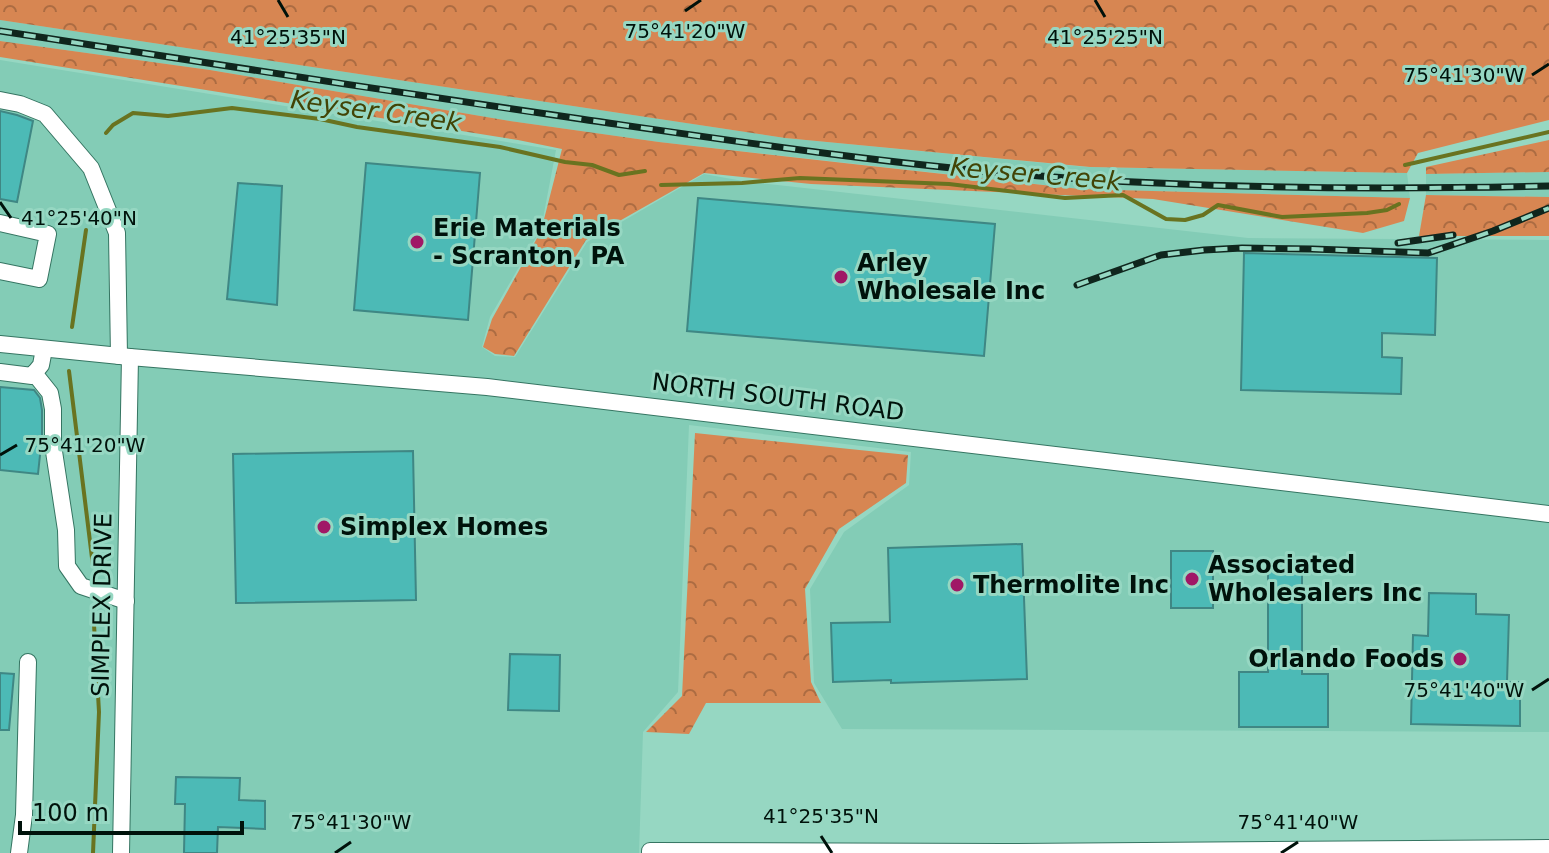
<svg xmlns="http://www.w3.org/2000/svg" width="1549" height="853" font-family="'DejaVu Sans',sans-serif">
<defs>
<pattern id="forest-crowns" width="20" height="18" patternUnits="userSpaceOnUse" patternTransform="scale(2)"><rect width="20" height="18" fill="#d78652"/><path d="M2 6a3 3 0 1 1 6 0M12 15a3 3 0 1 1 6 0" fill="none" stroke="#ac6c42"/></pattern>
</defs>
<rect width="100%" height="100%" fill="#96d7c2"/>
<!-- built -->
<g fill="#83ccb6">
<path d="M0 20 785 138 1086 167 1407 173 1410 198 1080 189 659 142 510 121 210 70 0 41Z"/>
<path d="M0 60 556 150 541 229 490 317 482 347 495 356 515 357 587 242 704 174 743 181 1248 238 1549 240V732L842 729 814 683 810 589 844 532 909 485 911 452 689 425 678 692 643 732 639 853H0Z"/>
<path d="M1549 172V197L1426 195V174Z"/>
</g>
<!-- forest -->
<g fill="url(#forest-crowns)">
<path d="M0 0H1549V120L1418 153 1407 173 1090 167 785 138 0 20Z"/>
<path d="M0 41 210 70 510 121 659 142 853 164 1080 189 1410 198 1404 221 1363 233 1153 199 811 184 704 173 586 240 514 356 495 354 483 347 492 319 541 231 562 149 518 140 0 57Z"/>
<path d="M1549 140V172L1426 174V167Z"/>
<path d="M1426 195 1549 197V236H1419Z"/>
<path d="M695 433 908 455 906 483 839 529 805 589 811 682 821 703H706L689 734 646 732 682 696Z"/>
</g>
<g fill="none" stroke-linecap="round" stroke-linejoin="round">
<!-- stream -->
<g stroke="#697320" stroke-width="4">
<path d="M106 133 113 125 133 113 168 116 232 108 320 119 357 127 500 147 565 162 592 165 619 175 645 171"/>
<path d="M1405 165 1549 132"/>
<path d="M661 185 742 183 800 178 949 184 1065 198 1123 195 1166 219 1185 220 1203 215 1218 205 1282 217 1367 213 1387 210 1399 204"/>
<path d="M72 327 86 230"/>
<path d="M69 371 93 566"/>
<path d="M93 853 99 712 93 607"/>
</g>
</g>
<!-- building -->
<g fill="#4cbab6" stroke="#3f8784" stroke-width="2">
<path d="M0 111 17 115 33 121 17 202 0 199Z"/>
<path d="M366 163 480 173 468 320 354 310Z"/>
<path d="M238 183 282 186 277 305 227 299Z"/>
<path d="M698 198 995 224 984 356 687 331Z"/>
<path d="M1244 253 1437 258 1435 335 1382 333V357L1402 358 1401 394 1241 390Z"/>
<path d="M0 387 34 390 40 398 42 410V436L38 474 0 470Z"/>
<path d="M413 451 416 600 236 603 233 454Z"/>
<path d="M1022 544 1027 679 891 683V680L833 682 831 623 890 622 888 548Z"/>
<rect x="1171" y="551" width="42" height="57"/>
<path d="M1268 568H1302V674H1328V727H1239V672H1268Z"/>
<path d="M1429 593 1476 594V614L1509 615 1507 682H1520V726L1411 724 1413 635 1428 636Z"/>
<path d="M510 654 560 655 559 711 508 710Z"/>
<path d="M0 673 14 674 9 730H0Z"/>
<path d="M176 777 240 778 239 800 265 801V829L218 827 217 853H184L185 804H175Z"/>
</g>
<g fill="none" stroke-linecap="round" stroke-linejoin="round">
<!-- minor casing -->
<g stroke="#357562" stroke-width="18">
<g id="minor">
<path d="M0 100 20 104 45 114 91 168 117 233 119 356"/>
<path d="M0 223 48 234 39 279 0 271"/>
<path d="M0 344 130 357 487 387 1549 514"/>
<path d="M0 372 32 376 41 365 44 349"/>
<path d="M34 373 50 393 53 409V445L66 530 67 566 81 586 126 601"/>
<path d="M19 853 24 815 28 662"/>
<path d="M121 853 130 357"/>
<path d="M650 853V851L1003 852 1549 848"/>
</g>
</g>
<!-- minor -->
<use href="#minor" stroke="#fff" stroke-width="16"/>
<!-- rail casing -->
<g stroke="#0f261d" stroke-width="7">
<g id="rail">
<path d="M0 31C194 61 387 91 581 119 734 141 886 164 1040 176 1209 189 1379 190 1549 186"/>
<path d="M1398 243 1453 235"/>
<path d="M1077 285 1161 255 1204 250 1242 248 1312 249 1428 253 1493 231 1549 208"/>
</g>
</g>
<!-- rail -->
<use href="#rail" stroke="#96d7c2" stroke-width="4" stroke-dasharray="12" stroke-linecap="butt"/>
</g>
<!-- ticks -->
<path fill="none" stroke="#00120b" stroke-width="3" d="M278 0 288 17M1095 0 1105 17M685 11 701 0M1532 75 1549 64M0 202 11 218M0 455 17 445M1532 690 1549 679M821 836 832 853M335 853 351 842M1281 853 1298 842"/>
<!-- markers -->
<g fill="#a01866" stroke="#96d7c2" stroke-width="3">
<circle cx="417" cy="242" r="8"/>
<circle cx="841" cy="277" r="8"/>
<circle cx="324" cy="527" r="8"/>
<circle cx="1192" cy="579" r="8"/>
<circle cx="957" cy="585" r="8"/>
<circle cx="1460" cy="659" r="8"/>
</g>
<g text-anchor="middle" stroke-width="6" stroke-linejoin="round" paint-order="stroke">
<!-- poi labels -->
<g font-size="24" font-weight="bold" fill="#00120b" stroke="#96d7c2" text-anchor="start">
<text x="433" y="236">Erie Materials<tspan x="433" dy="28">- Scranton, PA</tspan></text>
<text x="857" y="271">Arley<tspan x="857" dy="28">Wholesale Inc</tspan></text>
<text x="340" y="535">Simplex Homes</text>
<text x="1208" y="573">Associated<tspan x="1208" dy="28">Wholesalers Inc</tspan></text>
<text x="973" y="593">Thermolite Inc</text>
<text x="1444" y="667" text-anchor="end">Orlando Foods</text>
</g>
<!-- street labels -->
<g font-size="24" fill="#00120b" stroke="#96d7c2">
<text transform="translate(778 397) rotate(7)" y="8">NORTH SOUTH ROAD</text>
<text transform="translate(102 605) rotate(-89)" y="8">SIMPLEX DRIVE</text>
</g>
<!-- water labels -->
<g font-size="26" font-style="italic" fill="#424406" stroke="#96d7c2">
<text transform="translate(376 111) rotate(8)" y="9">Keyser Creek</text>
<text transform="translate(1036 174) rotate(5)" y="9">Keyser Creek</text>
</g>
</g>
<g font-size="20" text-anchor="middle" fill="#00120b" stroke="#96d7c2" stroke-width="6" stroke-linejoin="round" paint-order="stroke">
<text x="685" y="38">75°41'20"W</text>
<text x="288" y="44">41°25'35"N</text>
<text x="1105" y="44">41°25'25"N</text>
<text x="1464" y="82">75°41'30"W</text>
<text x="79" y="225">41°25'40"N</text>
<text x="85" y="452">75°41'20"W</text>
<text x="1464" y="697">75°41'40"W</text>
<text x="821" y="823">41°25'35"N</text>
<text x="351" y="829">75°41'30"W</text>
<text x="1298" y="829">75°41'40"W</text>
</g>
<!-- scale -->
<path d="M20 821v12h222v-12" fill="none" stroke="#00120b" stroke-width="4"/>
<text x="32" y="821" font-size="24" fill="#00120b" stroke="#96d7c2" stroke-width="6" paint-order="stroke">100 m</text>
</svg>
